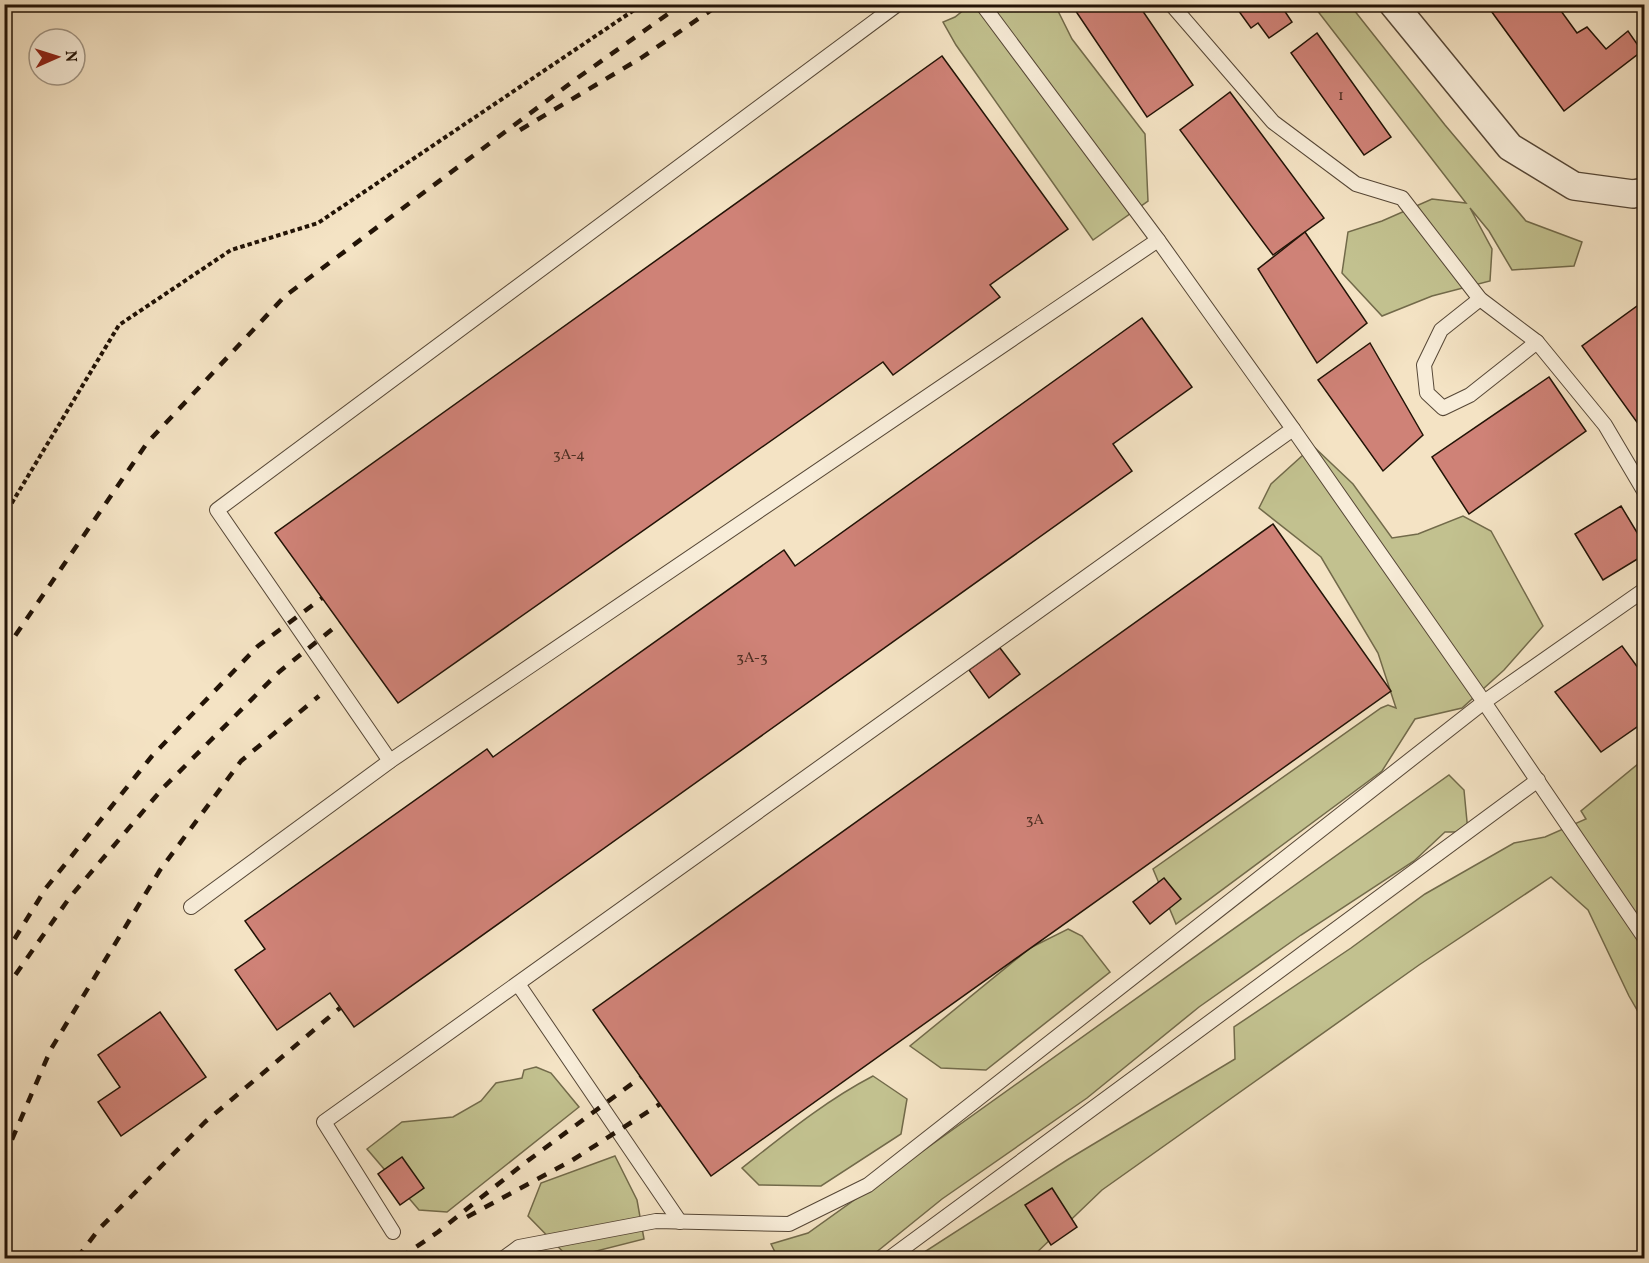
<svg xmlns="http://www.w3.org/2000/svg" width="1649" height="1263" font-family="Vollkorn,serif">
<rect width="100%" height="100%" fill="#f4e3c4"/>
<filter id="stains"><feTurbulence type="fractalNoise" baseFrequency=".00333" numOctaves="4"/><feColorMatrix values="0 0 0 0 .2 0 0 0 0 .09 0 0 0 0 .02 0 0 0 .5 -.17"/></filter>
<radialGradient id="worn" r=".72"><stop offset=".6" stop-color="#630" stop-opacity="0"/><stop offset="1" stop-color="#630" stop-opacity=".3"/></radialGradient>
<!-- green -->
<g fill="#c2c18f" stroke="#726a4a" stroke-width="1.5">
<path d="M970 5H1055L1072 39 1145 134 1148 201 1093 240 956 45 943 22 955 17Z"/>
<path d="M1313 5H1350L1445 125 1526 221 1582 242 1574 266 1512 270 1489 231 1470 208 1492 249 1490 281 1432 296 1382 316 1342 273 1348 232 1382 221 1432 199 1466 203Z"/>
<path d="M1313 446 1353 484 1392 538 1418 534 1463 516 1491 531 1543 626 1504 670 1462 708 1415 719 1382 771 1176 924 1153 869 1381 708 1388 705 1396 708 1378 653 1321 557 1259 508 1271 484Z"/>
<path d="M1644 759V1022L1629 996 1588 910 1551 877 1419 965 1102 1190 1031 1258H915L1067 1160 1235 1059 1234 1027 1351 948 1425 894 1514 843 1545 837 1586 819 1581 811Z"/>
<path d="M1449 775 1464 790 1468 832H1445L1414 861 1301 935 1199 1007 1087 1098 942 1199 869 1258H778L771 1244 808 1233Z"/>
<path d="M1068 929 1082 936 1110 972 986 1070 941 1068 910 1046 1030 948Z"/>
<path d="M536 1067 551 1073 579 1107 447 1212 419 1210 367 1149 402 1122 453 1117 481 1101 496 1083 522 1078 524 1070Z"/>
<path d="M873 1076 907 1099 901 1134 821 1186 759 1185 742 1168C784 1135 825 1101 873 1076Z"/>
<path d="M615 1156 637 1200 644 1239 569 1258 528 1216 541 1183Z"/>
</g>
<!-- building -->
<g fill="#cf8277" stroke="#221306" stroke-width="1.5">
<path d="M1071 4H1138L1193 85 1147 117Z"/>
<path d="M1280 4 1292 22 1269 38 1258 23 1251 28 1238 10 1247 4Z"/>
<path d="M1486 4H1556L1577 33 1587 27 1606 49 1628 31 1642 51 1564 111Z"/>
<path d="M1317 33 1391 137 1364 155 1291 53Z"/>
<path d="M942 56 1068 229 990 285 1000 297 893 375 883 362 398 703 275 533Z"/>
<path d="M1230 92 1324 218 1273 255 1180 130Z"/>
<path d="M1305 232 1367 323 1317 363 1258 269Z"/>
<path d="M1644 301V432L1582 346Z"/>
<path d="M1142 318 1192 387 1113 444 1132 471 354 1027 330 993 277 1030 235 970 265 949 245 921 487 749 493 757 784 550 795 566Z"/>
<path d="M1370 343 1423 435 1383 471 1318 380Z"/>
<path d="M1549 377 1586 431 1469 514 1432 457Z"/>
<path d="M1621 506 1644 544V555L1603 580 1575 534Z"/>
<path d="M1273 524 1391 691 711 1176 593 1010Z"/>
<path d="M1622 646 1644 676V722L1601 752 1555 692Z"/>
<path d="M1000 648 1020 674 989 698 969 670Z"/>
<path d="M1164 878 1181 899 1150 924 1133 902Z"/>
<path d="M160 1012 206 1077 121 1136 98 1102 120 1087 98 1055Z"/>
<path d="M402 1157 424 1188 400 1205 378 1174Z"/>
<path d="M1052 1188 1077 1227 1051 1245 1025 1205Z"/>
</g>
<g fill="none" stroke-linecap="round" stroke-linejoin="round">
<!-- lane casing -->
<g stroke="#564736" stroke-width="16">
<g id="lane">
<path d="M1171 4 1273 122 1356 184 1402 198 1480 299 1537 342 1605 425 1644 491"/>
<path d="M1480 299 1441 330 1424 365 1427 393 1443 408 1470 395 1537 342"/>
<path d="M1293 429 1484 702 1644 937"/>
<path d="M390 761 217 510 898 4"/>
<path d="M191 907 390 761 1158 240"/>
<path d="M518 984 680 1222"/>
<path d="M393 1232 324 1122 1293 429 1158 240 982 4"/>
<path d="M504 1258 519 1247 656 1221 789 1224 868 1185 1484 702 1644 590"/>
<path d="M890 1258 1538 780"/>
</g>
</g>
<!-- street casing -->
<g stroke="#564736" stroke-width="30">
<path id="street" d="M1393 4 1510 147 1574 186 1633 194 1644 192"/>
</g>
<!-- path -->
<path stroke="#221306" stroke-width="4" stroke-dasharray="4.5 3" stroke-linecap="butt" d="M4 516 119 325 231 250 318 223 643 4"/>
<!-- lane -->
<use href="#lane" stroke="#f8edd9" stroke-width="14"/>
<!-- street -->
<use href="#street" stroke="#f8edd9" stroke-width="27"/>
<!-- rail -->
<g stroke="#221306" stroke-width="4.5" stroke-dasharray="10 10" stroke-linecap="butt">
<path d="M520 130 641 58 720 4"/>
<path d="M4 652 147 443 285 296 576 79 682 4"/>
<path d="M4 956 46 888 152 756 258 646 322 598"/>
<path d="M4 991 70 897 163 788 279 672 340 623"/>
<path d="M4 1158 51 1049 160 870 241 761 319 696"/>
<path d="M467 1217 571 1161 660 1104"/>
<path d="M77 1258 99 1229 205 1122 340 1008"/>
<path d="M400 1258 438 1232 522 1165 641 1077"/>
</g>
</g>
<g text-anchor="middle" stroke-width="4.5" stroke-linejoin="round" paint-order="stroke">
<!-- number labels -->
<g font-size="15" fill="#4d2f22">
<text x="1341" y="100">1</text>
<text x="569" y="459">3А-4</text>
<text x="752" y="662">3А-3</text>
<text x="1035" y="824">3А</text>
</g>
</g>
<!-- margin -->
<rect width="1649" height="1263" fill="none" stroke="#f4e3c4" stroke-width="24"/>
<rect x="6" y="6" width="1637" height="1251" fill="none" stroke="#221306" stroke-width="3"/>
<rect x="12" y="12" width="1625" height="1239" fill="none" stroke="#221306" stroke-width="1.5"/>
<!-- north arrow -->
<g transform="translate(57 57) rotate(87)"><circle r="28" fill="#f8edd9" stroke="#a29685" stroke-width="1.5"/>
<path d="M0-4.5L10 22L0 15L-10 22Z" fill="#8f2418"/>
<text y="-9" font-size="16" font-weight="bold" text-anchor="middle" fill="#221306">N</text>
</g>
<rect width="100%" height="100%" filter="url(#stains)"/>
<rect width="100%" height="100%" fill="url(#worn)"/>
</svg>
